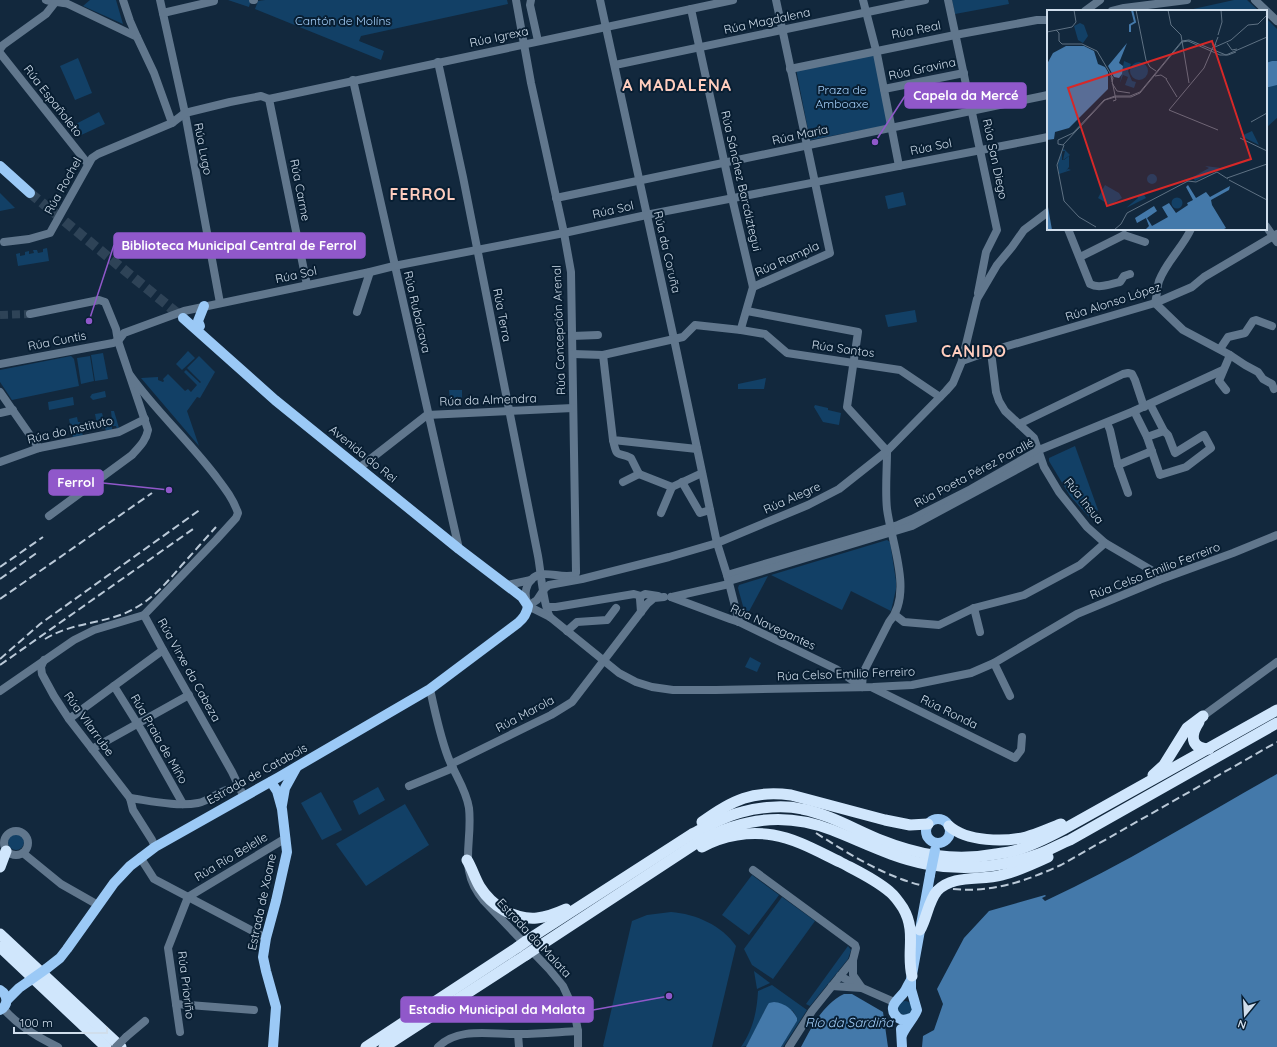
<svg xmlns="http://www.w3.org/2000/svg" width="1277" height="1047" font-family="Quicksand,sans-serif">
<rect width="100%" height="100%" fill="#12283d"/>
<!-- green -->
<g fill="#124066">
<path d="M90 0H116L123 24 83 6Z"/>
<path d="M228 0H251L249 7Z"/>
<path d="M265 0H507L508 4 361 36 359 41 384 51 381 60 255 9 258 1Z"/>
<path d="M952 0H1008L1009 4 955 14Z"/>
<path d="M1234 0H1247L1259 11H1184Z"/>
<path d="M1266 18 1277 29V118L1266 128Z"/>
<path d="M875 54 889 125 810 140 796 69Z"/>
<path d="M78 58 92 93 75 100 60 66Z"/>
<path d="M99 112 105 124 77 137 72 126Z"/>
<path d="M903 192 906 205 888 209 885 196Z"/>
<path d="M0 193 15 208 0 211Z"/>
<path d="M47 248 49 261 18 266 16 254 20 253V256L25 255V252L29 251V254L34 253 33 250H37L38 253 43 252V249Z"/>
<path d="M915 310 917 322 888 327 885 315Z"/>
<path d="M188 351 195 358 182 370 176 364Z"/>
<path d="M103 353 108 379 95 381 91 355Z"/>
<path d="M71 356 74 359 79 386 12 400 0 382V370Z"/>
<path d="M90 356 94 381 81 384 77 358Z"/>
<path d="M199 356 215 372 200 398 197 397 187 411 199 446 141 378 158 377V380L163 382 164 381 163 379 168 374 185 391 188 389 191 392 197 385 184 372 186 370 200 383 201 382 187 368Z"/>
<path d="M766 378 764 389H738V384Z"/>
<path d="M449 390H462V401H450Z"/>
<path d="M105 391 106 397 93 400 90 397 92 394Z"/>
<path d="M73 397 74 405 49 410 48 402Z"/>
<path d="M815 405 828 408V410L841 413 839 425 823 422 814 407Z"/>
<path d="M111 411H114L119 428 117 429 116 426H112V430L106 431 105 428 98 429 95 414 102 413 104 421 112 420Z"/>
<path d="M77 417 78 422H80L83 436 73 438 69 419Z"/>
<path d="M1075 446 1098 510 1090 518 1070 496 1049 461V458Z"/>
<path d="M887 540 890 542 896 581V589L891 611 851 591 842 610 771 575Z"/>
<path d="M768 576 746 617 738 588 739 585Z"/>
<path d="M750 657 761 663 757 672 745 667Z"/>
<path d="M378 787 385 800 359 815 353 801Z"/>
<path d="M321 792 342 830 322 840 301 803Z"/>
<path d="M405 804 429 845 366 886 336 844Z"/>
<circle cx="16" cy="842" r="8"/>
<path d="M752 875 779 895 749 935 722 915Z"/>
<path d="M782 897 815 921 773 979 752 965 744 949Z"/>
<path d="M671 912C696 914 721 925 736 946L712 1047H604L603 1046 632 921 647 915Z"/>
<path d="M848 946 851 950 848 959 810 1006 806 1004Z"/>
<path d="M754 971 770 983 757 989Z"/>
<path d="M772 985 807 1010 783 1047H781L797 1021V1018L793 1011 778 1003 774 1002 767 1006 747 1046 741 1047C753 1030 757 1011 758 991Z"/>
<circle cx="905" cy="1008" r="7"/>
</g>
<!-- water -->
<g fill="#4479aa">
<path d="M1272 61H1277V85L1269 87H1266V63Z"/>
<path d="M1277 774V1047H922L923 1036 934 1030 943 1004 937 989 964 938 989 911 1045 895 1046 896 1042 898 1045 901C1125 864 1200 817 1277 774Z"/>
<path d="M844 994H852L883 1012 888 1047H801C811 1028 823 1004 844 994Z"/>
<path d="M774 1002C785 1003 792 1009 797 1018V1021L781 1047H746L767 1006 769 1003Z"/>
</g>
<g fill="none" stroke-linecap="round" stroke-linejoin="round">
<!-- minor-tunnel -->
<path stroke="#2e4357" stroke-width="8" stroke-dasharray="8 4" stroke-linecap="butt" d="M0 315 30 314"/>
<!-- major-tunnel -->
<path stroke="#2e4357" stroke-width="10" stroke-dasharray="10 5" stroke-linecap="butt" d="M30 193 183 318"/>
<!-- minor -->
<g stroke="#61778d" stroke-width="8">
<path d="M46 0C50 2 62 2 68 4L137 37 154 73 172 123"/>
<path d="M123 0 130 21 137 37"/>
<path d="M160 0 185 113 220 303"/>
<path d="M253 0H254"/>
<path d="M516 0 531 83 564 233 571 272 576 572"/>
<path d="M531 0 530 5 538 41"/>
<path d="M600 0 674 339 717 543 727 575 739 622"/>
<path d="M863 0 877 54 899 166"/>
<path d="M948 0 997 230 986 252 978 293"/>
<path d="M1255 0 1277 21"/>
<path d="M1085 11 1100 0"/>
<path d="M1112 11 1124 8 1187 0"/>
<path d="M163 13 214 1V0"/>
<path d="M0 49 3 45 46 14 57 0"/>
<path d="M0 53 88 164"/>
<path d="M438 62 463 177 538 556C541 572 543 605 550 617"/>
<path d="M615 65 925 0"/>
<path d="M790 69 955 35 1037 20H1048"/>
<path d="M353 80 459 549"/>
<path d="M884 89 964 73"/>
<path d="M269 99 307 285"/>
<path d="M556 198 1048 95"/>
<path d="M1266 226 1277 242"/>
<path d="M1068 229 1090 284C1099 289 1110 284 1120 282L1124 276 1130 274"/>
<path d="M1191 229C1183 247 1166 262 1159 281 1157 288 1157 296 1155 303L1183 330 1230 355 1219 381 1226 390"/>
<path d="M1124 235 1145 242"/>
<path d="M4 242 29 239 50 233 92 158 98 154 172 123 185 113 230 102 261 96 269 99 733 0"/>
<path d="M1080 257 1124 235"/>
<path d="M753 287 830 253 776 0"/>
<path d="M357 312 370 272"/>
<path d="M30 314 99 300 105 302 116 329 118 341 148 430C146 441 139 447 132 455L49 516"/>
<path d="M741 330 765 334 787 353 900 370 940 397"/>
<path d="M572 336 598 335"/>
<path d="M118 341 124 333 184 311 370 272 394 266 564 233 651 214 1048 137"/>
<path d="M1220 349 1228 337 1245 333 1253 321 1256 320 1272 326"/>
<path d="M991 352 996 392 999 401 1005 411 1034 438 1044 467 1059 492 1087 527 1105 543 1151 570 1159 580"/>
<path d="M573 354 603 355 683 337 695 325 741 330 742 325 753 287 733 202 691 9"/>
<path d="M603 355 613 440 697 449"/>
<path d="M1230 355 1245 365 1258 372 1263 379 1272 384 1274 389"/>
<path d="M962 361 987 352 1155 303 1192 287 1204 277 1277 234"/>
<path d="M0 364 113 343 118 341"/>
<path d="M130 375C155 410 187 439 214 474 223 486 233 498 238 513L236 518 216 540 144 615 163 650 232 772 244 797"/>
<path d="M0 392 39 448"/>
<path d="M1134 411 1147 437 1160 475 1186 467 1211 448 1204 435 1175 453 1168 435 1164 431 1150 404"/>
<path d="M0 413 13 410"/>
<path d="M1107 423 1110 430 1118 465 1128 493"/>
<path d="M1019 424 1123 374 1128 373 1132 374 1135 380 1144 407"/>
<path d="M1147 437 1164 431"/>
<path d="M613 440C617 459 617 451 631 458L639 474"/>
<path d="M0 462 39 448 119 432 145 419"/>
<path d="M1118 465 1152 451"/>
<path d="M359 468 427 415 573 408"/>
<path d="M639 474 672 487 702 473"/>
<path d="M623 482 639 474"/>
<path d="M682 482 700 513 710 510"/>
<path d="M661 513 672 487"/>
<path d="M727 575 898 525 912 519 971 489 1039 450 1134 411 1223 370"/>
<path d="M729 581 912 526 1040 457"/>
<path d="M507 585 531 580"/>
<path d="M671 597 730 619 739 622 836 669 862 687 863 673 889 622C914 595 891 541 887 509 885 491 887 470 887 451L847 407 858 332 747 311"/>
<path d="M672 597 729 584"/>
<path d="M527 602C525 595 525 591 528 584 539 565 558 580 575 575L576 572"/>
<path d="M528 606 550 617 619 673 636 682 652 687 673 690H716L873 687 912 685 971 673 994 663 1077 614 1159 580 1233 553 1277 535"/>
<path d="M528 606 537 600 545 588 549 585 582 579 669 557 717 543 808 505 839 489 887 451 946 391 953 383 962 361 977 299 997 265 1012 247 1024 230 1048 212"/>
<path d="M547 607H556L634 594 641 596"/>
<path d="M974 608 980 632"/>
<path d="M641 612 640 599 641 596 645 594 658 596"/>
<path d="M895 615 904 622 939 625 974 608 1024 595 1080 565 1105 543"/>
<path d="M567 631 577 622 607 620 616 608"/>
<path d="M44 660 41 667 42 674 54 696 69 719 130 798 133 810 152 840 155 847"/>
<path d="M994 663 1010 696"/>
<path d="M114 686 142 731 183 804"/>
<path d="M873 688 1015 758 1021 750 1022 737"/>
<path d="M430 689C435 712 440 736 448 757 455 775 466 789 469 808 473 844 457 870 484 901L549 969 563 986 574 1010 578 1031V1047"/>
<path d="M0 691 74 640 94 630 144 615"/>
<path d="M1203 716 1277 662"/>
<path d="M69 719 163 650"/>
<path d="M92 749 189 695"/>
<path d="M451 764 551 715 572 702 647 604 654 598 664 597"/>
<path d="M409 786 453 768"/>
<path d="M130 798C151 801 178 807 198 803 210 801 221 789 232 789"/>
<circle cx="16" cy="843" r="12"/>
<path d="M23 853 61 884 98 905"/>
<path d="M140 857 154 879 266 938"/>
<path d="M753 870 855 945 856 948 853 960 812 1011 789 1047"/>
<path d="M188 897 286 838"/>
<path d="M840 976 862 988 894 1002"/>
<path d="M832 986 862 988 853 975V960"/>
<path d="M176 1004 254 1010"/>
<path d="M3 1008C17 1025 39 1038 58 1047"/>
<path d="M180 1032 168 948 188 897"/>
<path d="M518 1034 519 1047"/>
<path d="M126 1037 145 1021"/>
<path d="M438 1047C459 1026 493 1035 520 1034 539 1034 559 1032 578 1031"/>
</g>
<!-- major -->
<g stroke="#9bc9f6" stroke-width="10">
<path d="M0 166 30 193"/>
<path d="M200 326 198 321 204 306"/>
<path d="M271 782 277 791 282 809 287 852 276 901 266 938 263 957 266 971 276 1007 273 1047"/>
<path d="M282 805 285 788 296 768"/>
<circle cx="938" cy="831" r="12"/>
<path d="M46 969 60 958 67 949 114 883 130 866 155 847 279 777 430 689 518 623C524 618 527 613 528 606L522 597 459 549 275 400 183 318"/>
<path d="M0 990C8 995 9 1005 0 1010"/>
<path d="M7 1000 19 988 29 981"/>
<path d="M911 1018C906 1020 901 1021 897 1017 886 1006 900 999 905 991 907 987 909 983 911 980"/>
<path d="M901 1029 902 1047"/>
<path d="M902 1035C906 1026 914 1018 917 1010L911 989V980L930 875"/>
</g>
<!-- highway -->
<g stroke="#d0e6fc" stroke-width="11">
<path d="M1199 722C1191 734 1189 748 1209 749"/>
<path d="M1153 775 1164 765 1187 728 1203 716"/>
<path d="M702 822C732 800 753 790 791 795L885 820 910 825 928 824"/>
<path d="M949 826C967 842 1005 842 1026 837 1038 834 1050 828 1061 824"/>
<path d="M702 847C723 835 750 831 773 835 797 839 819 852 840 862 857 871 875 879 890 892 895 896 899 902 903 908 917 932 906 952 912 976"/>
<path d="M467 860C472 868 475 879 480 887 492 906 514 920 537 918 547 917 557 913 566 909"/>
<path d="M0 867 6 851"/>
<path d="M920 930C927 918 928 902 937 891 953 874 981 881 1002 875 1018 871 1033 864 1048 857"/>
<path d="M0 934 121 1047"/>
<path d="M529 939 692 834C708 826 725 816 742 812 760 807 784 805 802 809 828 814 854 829 878 839 918 855 954 862 996 854 1003 853 1010 852 1017 850 1034 845 1049 837 1064 829L1277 710"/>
<path d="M0 947 106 1047"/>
<path d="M538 947 698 842C741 818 786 812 832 830 863 842 893 858 926 864 964 871 1003 867 1039 854 1050 850 1060 844 1070 840L1277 723"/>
<path d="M366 1047 518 947"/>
<path d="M384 1047 526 955"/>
</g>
<!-- rail -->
<g stroke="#bac9d8" stroke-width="2" stroke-dasharray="8 4" stroke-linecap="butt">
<path d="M0 567 43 537"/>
<path d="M0 579 38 552"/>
<path d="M0 599 152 493"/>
<path d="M45 639C69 624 97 624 123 614 148 604 164 586 181 566 193 553 204 540 216 527"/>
<path d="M0 659 40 624 201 509"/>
<path d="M0 665 193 529"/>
<path d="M816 833C849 854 882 875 920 885"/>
<path d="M953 889C992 893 1026 881 1061 865L1277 742"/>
</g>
<!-- minor-bridge -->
<path stroke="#61778d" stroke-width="8" d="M116 1047 126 1037"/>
<!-- major-bridge -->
<g stroke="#9bc9f6" stroke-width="10">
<path d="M930 875 935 850"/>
<path d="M29 981 46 969"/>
</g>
<!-- highway-bridge -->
<g stroke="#d0e6fc" stroke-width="11">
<path d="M518 947 529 939"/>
<path d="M526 955 538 947"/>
</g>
</g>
<g text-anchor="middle" stroke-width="4" stroke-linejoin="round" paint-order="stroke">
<!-- park labels -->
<g font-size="12" fill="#a4cff9" stroke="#081e32">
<text x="343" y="25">Cantón de Molíns</text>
<text x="842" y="94">Praza de<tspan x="842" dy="14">Amboaxe</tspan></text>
</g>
<!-- street labels -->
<g font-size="12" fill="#d0deec" stroke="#081e32">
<text transform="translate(767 21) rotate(-12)" y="4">Rúa Magdalena</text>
<text transform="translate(916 30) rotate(-11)" y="4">Rúa Real</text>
<text transform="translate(499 37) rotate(-12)" y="4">Rúa Igrexa</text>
<text transform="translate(922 69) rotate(-12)" y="4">Rúa Gravina</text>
<text transform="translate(53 101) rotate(52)" y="4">Rúa Españoleto</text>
<text transform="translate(800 135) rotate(-12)" y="4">Rúa María</text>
<text transform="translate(931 147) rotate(-11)" y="4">Rúa Sol</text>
<text transform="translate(203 149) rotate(79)" y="4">Rúa Lugo</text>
<text transform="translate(995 159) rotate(78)" y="4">Rúa San Diego</text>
<text transform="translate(741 181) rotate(77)" y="4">Rúa Sánchez Barcáiztegui</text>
<text transform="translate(63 186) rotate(-61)" y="4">Rúa Rochel</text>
<text transform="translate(300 190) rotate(79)" y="4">Rúa Carme</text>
<text transform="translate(613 210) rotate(-13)" y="4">Rúa Sol</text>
<text transform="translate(667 252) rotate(77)" y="4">Rúa da Coruña</text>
<text transform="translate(787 259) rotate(-24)" y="4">Rúa Rampla</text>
<text transform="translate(296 275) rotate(-12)" y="4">Rúa Sol</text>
<text transform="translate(1113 302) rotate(-18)" y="4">Rúa Alonso López</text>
<text transform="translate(417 312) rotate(77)" y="4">Rúa Rubalcava</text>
<text transform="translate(502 315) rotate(79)" y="4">Rúa Terra</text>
<text transform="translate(559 330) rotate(-92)" y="4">Rúa Concepción Arenal</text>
<text transform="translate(57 341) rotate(-11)" y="4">Rúa Cuntis</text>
<text transform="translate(843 349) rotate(8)" y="4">Rúa Santos</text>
<text transform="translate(488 400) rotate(-2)" y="4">Rúa da Almendra</text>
<text transform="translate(70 430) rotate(-13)" y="4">Rúa do Instituto</text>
<text transform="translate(363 454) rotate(39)" y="4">Avenida do Rei</text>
<text transform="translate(974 473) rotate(-28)" y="4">Rúa Poeta Pérez Parallé</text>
<text transform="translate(792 498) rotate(-24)" y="4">Rúa Alegre</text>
<text transform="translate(1084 501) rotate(51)" y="4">Rúa Insua</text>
<text transform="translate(1155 571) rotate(-21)" y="4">Rúa Celso Emilio Ferreiro</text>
<text transform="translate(773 627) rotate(25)" y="4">Rúa Navegantes</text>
<text transform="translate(189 670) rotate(61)" y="4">Rúa Virxe da Cabeza</text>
<text transform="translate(846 674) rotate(-2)" y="4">Rúa Celso Emilio Ferreiro</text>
<text transform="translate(949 712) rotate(26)" y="4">Rúa Ronda</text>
<text transform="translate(525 714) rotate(-28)" y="4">Rúa Marola</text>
<text transform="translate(89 724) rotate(54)" y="4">Rúa Vilarrube</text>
<text transform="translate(159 739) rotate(60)" y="4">Rúa Praia de Miño</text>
<text transform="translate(257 774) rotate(-29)" y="4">Estrada de Catabois</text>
<text transform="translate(231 857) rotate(-31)" y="4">Rúa Río Belelle</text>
<text transform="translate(262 902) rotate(-78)" y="4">Estrada de Xoane</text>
<text transform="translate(534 938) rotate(47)" y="4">Estrada da Malata</text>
<text transform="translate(186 985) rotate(83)" y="4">Rúa Prioriño</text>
</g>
<!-- water labels -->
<g font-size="13" font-style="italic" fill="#a0cbf5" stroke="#081e32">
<text x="849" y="1027">Río da Sardiña</text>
</g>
<!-- district labels -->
<g font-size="16" font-weight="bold" letter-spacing="1" fill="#ffcdbe" stroke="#081e32">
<text x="677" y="91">A MADALENA</text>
<text x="423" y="200">FERROL</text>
<text x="974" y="357">CANIDO</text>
</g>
</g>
<!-- overview -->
<g transform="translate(1047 10)">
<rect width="220" height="220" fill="#12283d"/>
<path d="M33 13 37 15 41 26 36 33 31 30 27 16ZM77 51 84 54 81 61 85 71 89 72 87 78 78 75 81 67 76 65 73 73ZM83 61a9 9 0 1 1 18 0a9 9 0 1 1-18 0ZM205 121 212 135 194 126ZM17 139 23 145 16 150 18 141H15V150H17L22 146V157L19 161 21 159 24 160 12 164 11 152 15 141ZM158 156 174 158 148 171 146 167 162 158ZM100 169a5 5 0 1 1 10 0a5 5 0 1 1-10 0ZM58 175 72 183 75 188 63 195 51 188ZM96 183 99 188 79 198 91 188 90 186ZM124.5 193a5.5 5.5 0 1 1 11 0a5.5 5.5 0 1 1-11 0Z" fill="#124066"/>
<path d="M80 33 72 53 76 56 75 64 72 68 67 67 61 56ZM19 36H37L47 41 51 54 58 57 61 62V79L22 118 8 122 7 129 0 130V54L6 43ZM141 175 149 188 159 182 163 187 183 176 182 180 164 190 165 195 179 218 175 220H98L102 216 99 208 90 213 88 208 107 196 110 201 100 208 105 216 121 207 115 197 122 193 129 203 141 195 140 193 146 190 139 177ZM0 187 1 197 5 220H0Z" fill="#4479aa"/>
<path fill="none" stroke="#4479aa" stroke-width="2" d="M83 22V15L88 12 85 0"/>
<path fill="none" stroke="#5e7183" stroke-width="1" d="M59 0H74M89 0 99 50 103 57 109 61M121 0 124 15 134 25 142 73M9 20 12 23V31L15 34H35L50 41 66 68 65 72M0 22 25 17 29 12 27 0M171 25 175 12 174 0M180 33 185 40 190 39M169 34 167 37 171 27M166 37 157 58 122 100 171 120M168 37 184 30 201 15 211 14 220 5M189 42 181 45H173L141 31 135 32 93 83 84 87H68L58 90 16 135 11 134V130L26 123 57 90 68 86H83L93 82 135 31 142 30 179 45 220 27M64 66 69 90 66 91M108 66 114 65 120 69M119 69 130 87M65 73 70 81 83 83M204 112 220 103M193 128 220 141M17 135 10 155 17 191 32 207 49 217M180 168 220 154M182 170 220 190M149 172 170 162 181 169M67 220 74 214 80 203 141 171 149 172"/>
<path fill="#d62828" fill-opacity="0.15" stroke="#d62828" stroke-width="2" d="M165 31 204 149 60 196 21 78Z"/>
<rect width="220" height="220" fill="none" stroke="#d0deec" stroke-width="2"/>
</g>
<!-- callouts -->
<path fill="none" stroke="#9058ca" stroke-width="1.5" d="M875 142L905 96M89 321L114 245M169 490L103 483M669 996L593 1010"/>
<g fill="#9058ca" stroke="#081e32" stroke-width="1.5">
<circle cx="875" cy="142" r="4"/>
<circle cx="89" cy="321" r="4"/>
<circle cx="169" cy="490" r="4"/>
<circle cx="669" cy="996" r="4"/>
</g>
<g fill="#9058ca" stroke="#9058ca" stroke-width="1.5">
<rect x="905" y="83" width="121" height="25" rx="4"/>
<rect x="114" y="233" width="251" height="25" rx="4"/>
<rect x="49" y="470" width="54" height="25" rx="4"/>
<rect x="401" y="997" width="192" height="25" rx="4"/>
</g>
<g font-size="13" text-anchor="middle" font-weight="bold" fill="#fff">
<text x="966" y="100">Capela da Mercé</text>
<text x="239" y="250">Biblioteca Municipal Central de Ferrol</text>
<text x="76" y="487">Ferrol</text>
<text x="497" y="1014">Estadio Municipal da Malata</text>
</g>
<!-- north arrow -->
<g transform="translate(1245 1015) rotate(198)" stroke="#081e32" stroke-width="3" paint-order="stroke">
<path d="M0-3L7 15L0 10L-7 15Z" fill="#d0deec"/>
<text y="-6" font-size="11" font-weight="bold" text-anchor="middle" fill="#d0deec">N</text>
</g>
<!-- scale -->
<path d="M14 1027v6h93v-6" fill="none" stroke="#d0deec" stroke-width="2"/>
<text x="20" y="1027" font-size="12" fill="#d0deec" stroke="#081e32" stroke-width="3" paint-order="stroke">100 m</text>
</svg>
